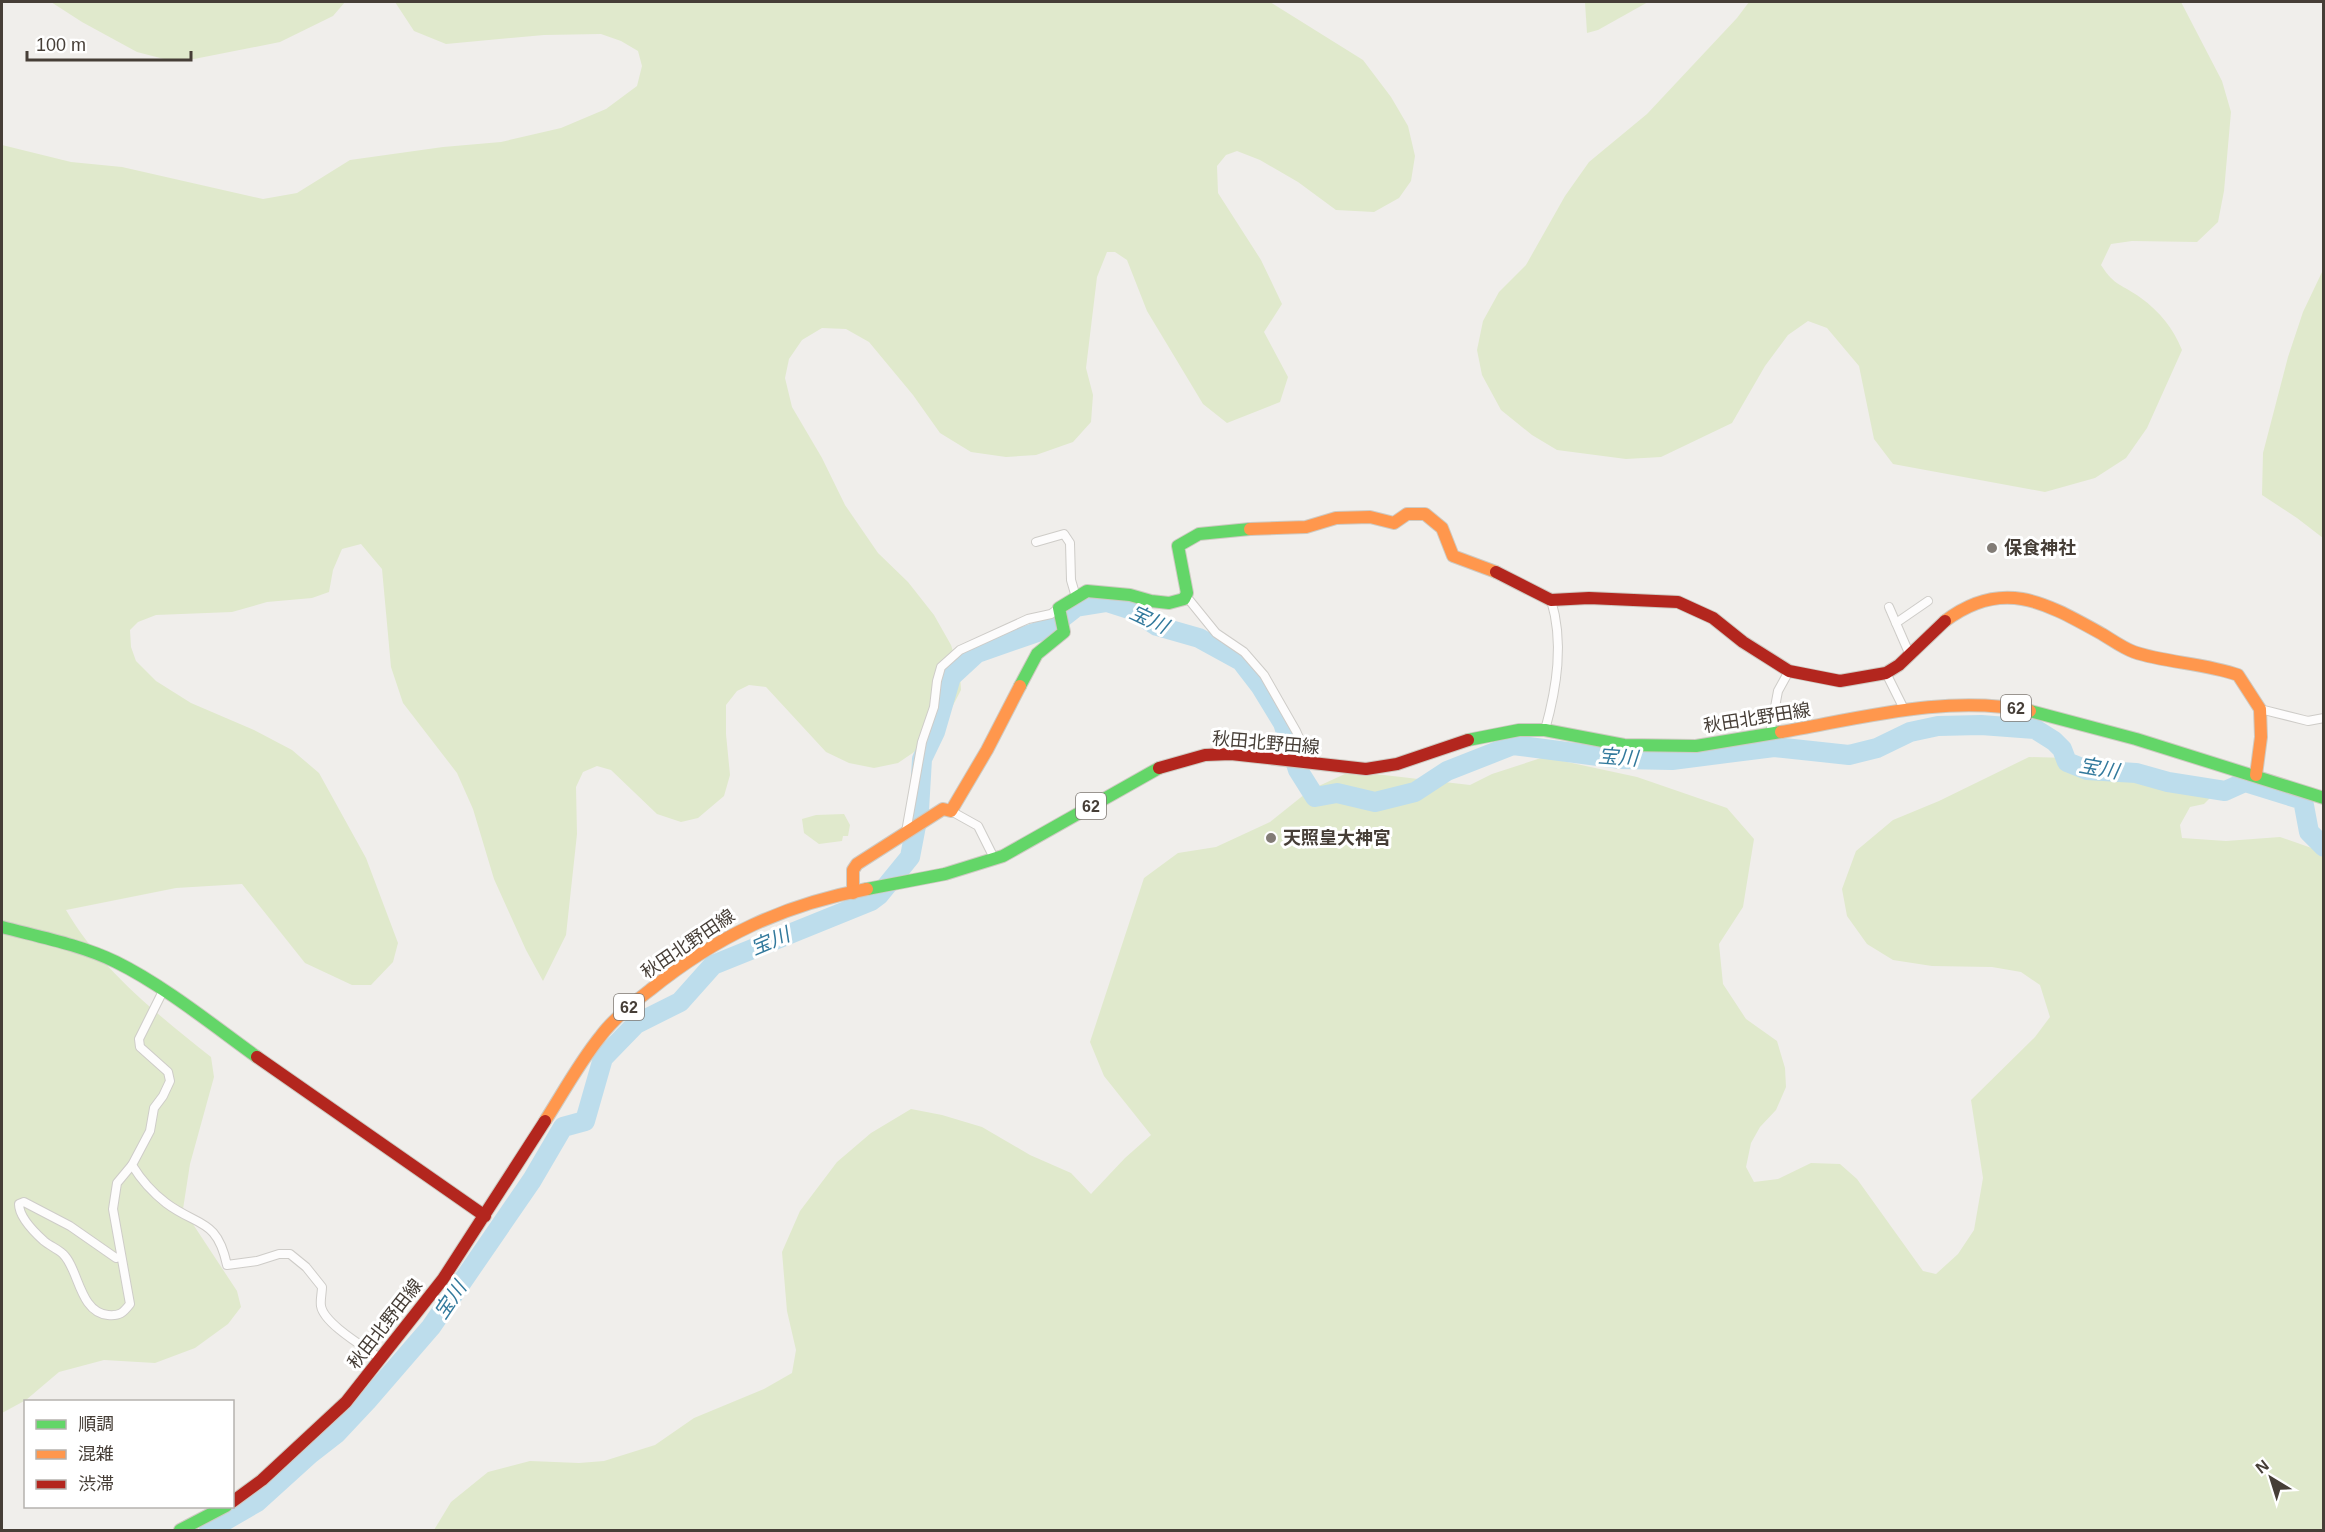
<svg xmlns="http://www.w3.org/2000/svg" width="2325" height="1532" font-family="Helvetica,'Noto Sans JP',sans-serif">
<rect width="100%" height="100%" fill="#f0eeeb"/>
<!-- green -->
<g fill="#e0e9cc">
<path d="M51 2H345L333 16 280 42 194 59 168 60 137 52 82 22Z"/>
<path d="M395 2H1270L1363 60 1391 97 1408 126 1415 156 1411 181 1399 198 1374 212 1336 210 1298 182 1260 160 1237 151 1226 155 1217 166 1218 193 1261 260 1282 304 1264 332 1288 377 1280 402 1227 423 1203 404 1147 311 1127 260 1115 252H1107L1097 277 1086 368 1093 395 1091 422 1073 442 1036 455 1006 457 971 452 940 433 913 395 869 342 846 329 822 328 802 340 789 359 785 378 792 407 822 458 845 505 878 553 908 582 934 615 951 645 960 673 961 690 950 711 920 748 898 763 874 768 849 763 826 752 766 687 749 685 737 691 726 705V734L730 775 724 796 698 818 681 822 657 814 611 770 597 766 583 772 576 787 577 834 566 935 543 981 526 950 494 879 473 809 457 773 403 703 391 667 382 569 361 544 342 549 333 570 329 592 312 598 267 602 232 612 156 615 138 622 130 630 131 647 136 661 156 681 191 703 254 730 292 750 319 773 366 858 398 943 393 962 371 985H352L305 963 242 884 176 888 66 910C101 970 157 1014 211 1057L214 1077 190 1164 183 1209 237 1291 241 1307 228 1324 195 1348 155 1363 104 1360 59 1372 26 1400 2 1413V145L71 162 122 167 263 199 297 193 350 160 443 147 501 142 561 128 606 109 637 86 642 66 638 51 621 41 601 34 544 35 446 44 414 31Z"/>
<path d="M1585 2H1648L1598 30 1587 33Z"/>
<path d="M1749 2H2181L2222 81 2231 112 2224 191 2218 222 2197 242 2132 241 2111 244 2101 265C2115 287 2122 284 2141 298 2160 312 2173 328 2182 350L2147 428 2126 458 2095 478 2045 492 1893 464 1874 439 1859 366 1827 328 1808 321 1788 335 1765 366 1732 423 1661 457 1626 459 1557 450 1532 435 1501 410 1482 375 1477 350 1483 321 1499 292 1526 265 1565 196 1589 162 1647 114 1737 18Z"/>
<path d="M2323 270V538L2297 518 2262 495 2263 453 2288 357 2303 312Z"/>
<path d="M1544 757 1637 777 1727 808 1754 839 1743 907 1719 944 1723 984 1746 1019 1777 1041 1785 1068 1786 1087 1776 1110 1760 1127 1751 1143 1746 1167 1754 1182 1778 1179 1811 1163 1840 1164 1857 1179 1923 1271 1936 1274 1958 1254 1974 1230 1983 1178 1971 1100 2035 1037 2050 1017 2040 985 2021 972 1992 967 1932 966 1893 960 1867 944 1847 916 1842 889 1856 851 1893 820 1939 801 2029 757 2069 758 2118 767 2169 782 2209 784 2212 796 2204 804 2190 807 2180 825 2182 838 2226 841 2280 837 2323 852V1530H434L451 1502 488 1472 530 1461 579 1463 604 1461 655 1445 694 1418 764 1389 792 1373 796 1350 787 1311 782 1252 800 1211 837 1162 871 1133 911 1109 942 1115 982 1127 1030 1155 1071 1173 1091 1194 1125 1158 1151 1135 1104 1076 1090 1042 1144 878 1178 853 1216 847 1270 822 1310 790 1347 773 1384 775 1470 785 1492 774Z"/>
<path d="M844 814 850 825 848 836H843L842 841 819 844 804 833 802 819 816 815Z"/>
</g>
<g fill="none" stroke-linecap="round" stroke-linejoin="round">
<!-- river -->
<path stroke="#bdddec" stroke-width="20" d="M209 1530 257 1502 310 1454 337 1433 367 1401 431 1327 532 1180 563 1127 585 1121 603 1058 636 1024 680 1002 713 965 871 901 879 895 910 857 919 810 922 759 935 732 951 677 977 653 1049 628 1076 607 1107 602 1132 610 1157 626 1199 638 1241 661 1261 687 1283 723 1298 770 1315 797 1337 793 1375 802 1415 792 1447 771 1513 745 1621 759 1672 760 1774 747 1849 755 1877 748 1910 732 1938 726 1981 725 2035 729 2054 741 2062 749 2067 762 2087 770 2136 773 2168 782 2225 791 2245 782 2303 800 2309 832 2324 847"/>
<!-- street casing -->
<g stroke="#ceccc8" stroke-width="10">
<g id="street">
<path d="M1036 542 1064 534 1070 543 1071 580 1076 597"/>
<path d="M1186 596 1216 633 1244 652 1264 675 1296 731 1311 764"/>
<path d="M1889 607 1909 653"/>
<path d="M1896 623 1928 601"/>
<path d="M1886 673 1905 711"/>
<path d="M2260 709 2308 721 2324 718"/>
<path d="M1545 730C1557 687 1564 642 1551 600"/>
<path d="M1770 734 1778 691 1789 671"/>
<path d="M951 811 978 826 995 860"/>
<path d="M906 832 922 742 934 707 937 681 941 667 960 650 1028 619 1051 614 1059 608"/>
<path d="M163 991 139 1039 140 1047 168 1072 170 1081 163 1096 154 1108 150 1131 132 1165C140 1178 153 1193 166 1203 198 1227 217 1218 227 1265L257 1261 279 1254H290L306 1267 322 1287C322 1293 320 1300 321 1306 324 1324 366 1348 381 1359"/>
<path d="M121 1256 116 1258 70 1226 24 1202 19 1204C19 1217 34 1232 44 1241 50 1246 58 1249 63 1254 79 1269 79 1312 108 1315 120 1316 123 1313 130 1304L113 1209 117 1183 132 1165"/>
</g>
</g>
<!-- fast casing -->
<g stroke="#cecac2" stroke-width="14">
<g id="fast">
<path d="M1020 686 1037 654 1064 632 1059 608 1087 591 1130 595 1151 601 1169 603 1184 599 1187 593 1178 546 1199 534 1250 529"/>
<path d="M2030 711 2136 739 2324 798"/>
<path d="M1468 740 1519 730H1545L1624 745 1696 746 1781 732"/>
<path d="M867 889 945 874 1003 856 1159 768"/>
<path d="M2 927C40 937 81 945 116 962 163 985 214 1026 257 1057"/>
<path d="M180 1530 226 1506"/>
</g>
</g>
<!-- slow casing -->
<g stroke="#cecac2" stroke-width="14">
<g id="slow">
<path d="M1250 529 1306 527 1336 518 1370 517 1394 523 1407 514H1425L1442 528 1453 556 1496 572"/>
<path d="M1945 621C2003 577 2046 603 2102 634 2112 640 2123 648 2134 652 2166 663 2205 663 2238 675L2260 709 2261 737 2256 775"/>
<path d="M1781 732C1862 718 1948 694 2030 711"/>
<path d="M853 893V870L857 864 943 809 951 811 987 750 1020 686"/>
<path d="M545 1121C563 1093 579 1063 600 1037 613 1019 633 1003 650 990 717 936 783 905 867 889"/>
</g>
</g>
<!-- jam casing -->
<g stroke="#cecac2" stroke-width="14">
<g id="jam">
<path d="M1496 572 1551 600 1589 598 1678 602 1713 618 1743 642 1789 671 1840 681 1886 673 1899 665 1945 621"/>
<path d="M1159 768 1205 755 1231 754 1366 769 1397 764 1468 740"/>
<path d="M257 1057 485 1216"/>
<path d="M232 1502 262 1480 346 1402 443 1279 545 1121"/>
</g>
</g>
<!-- street -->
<use href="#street" stroke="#fdfcfc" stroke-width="8"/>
<!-- fast -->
<use href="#fast" stroke="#63d668" stroke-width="12"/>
<!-- slow -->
<use href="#slow" stroke="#ff974d" stroke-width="12"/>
<!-- jam -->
<use href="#jam" stroke="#b3261e" stroke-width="12"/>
</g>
<!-- markers -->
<g fill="#827c76" stroke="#fff" stroke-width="2">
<circle cx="1992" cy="548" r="6"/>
<circle cx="1271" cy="838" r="6"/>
</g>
<g text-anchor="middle" stroke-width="6" stroke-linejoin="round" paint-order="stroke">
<!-- shield labels -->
<g fill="#fff" stroke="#7e7873" stroke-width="1.5">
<rect x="2001" y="695" width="30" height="26" rx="4.5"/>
<rect x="1076" y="793" width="30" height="26" rx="4.5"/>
<rect x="614" y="994" width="30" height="26" rx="4.5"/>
</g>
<g font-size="16" font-weight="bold" fill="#463e37">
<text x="2016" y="714">62</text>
<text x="1091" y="812">62</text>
<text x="629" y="1013">62</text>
</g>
<!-- poi labels -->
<g font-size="18" font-weight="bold" fill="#463e37" stroke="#fff" text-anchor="start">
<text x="2004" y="554">保食神社</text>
<text x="1283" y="844">天照皇大神宮</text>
</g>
<!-- street labels -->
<g font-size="18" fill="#463e37" stroke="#fff">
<text transform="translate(1757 718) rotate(-9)" y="6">秋田北野田線</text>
<text transform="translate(1266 743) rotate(5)" y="6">秋田北野田線</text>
<text transform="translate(688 944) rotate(-34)" y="6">秋田北野田線</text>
<text transform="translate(385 1324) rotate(-52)" y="6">秋田北野田線</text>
</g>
<!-- water labels -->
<g font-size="20" font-style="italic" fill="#32799c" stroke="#fff">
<text transform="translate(1149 619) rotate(25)" y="7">宝川</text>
<text transform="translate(1618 757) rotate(4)" y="7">宝川</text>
<text transform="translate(2099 768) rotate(10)" y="7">宝川</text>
<text transform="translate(770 941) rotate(-23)" y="7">宝川</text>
<text transform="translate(450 1300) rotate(-56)" y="7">宝川</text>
</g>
</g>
<!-- border -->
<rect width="2325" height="1532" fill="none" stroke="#463e37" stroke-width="6"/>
<!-- legend -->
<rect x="24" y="1400" width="210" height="108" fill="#ffffff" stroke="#b5b2af" stroke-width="1.5"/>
<rect x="36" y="1420" width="30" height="9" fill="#63d668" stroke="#b5b2af" stroke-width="1.5"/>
<text x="78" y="1430" font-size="18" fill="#463e37">順調</text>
<rect x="36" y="1450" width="30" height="9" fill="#ff974d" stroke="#b5b2af" stroke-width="1.5"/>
<text x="78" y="1460" font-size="18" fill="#463e37">混雑</text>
<rect x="36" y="1480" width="30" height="9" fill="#b3261e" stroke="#b5b2af" stroke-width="1.5"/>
<text x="78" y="1490" font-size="18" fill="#463e37">渋滞</text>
<!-- north arrow -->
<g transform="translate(2271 1478) rotate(322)" stroke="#ffffff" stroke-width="4.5" paint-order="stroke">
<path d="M0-4.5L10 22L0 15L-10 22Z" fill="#463e37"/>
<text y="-9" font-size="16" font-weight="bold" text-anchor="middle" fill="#463e37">N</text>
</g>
<!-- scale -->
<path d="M27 51v9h164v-9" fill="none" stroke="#463e37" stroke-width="3"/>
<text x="36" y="51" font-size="18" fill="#463e37" stroke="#ffffff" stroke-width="4.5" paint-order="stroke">100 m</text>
</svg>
